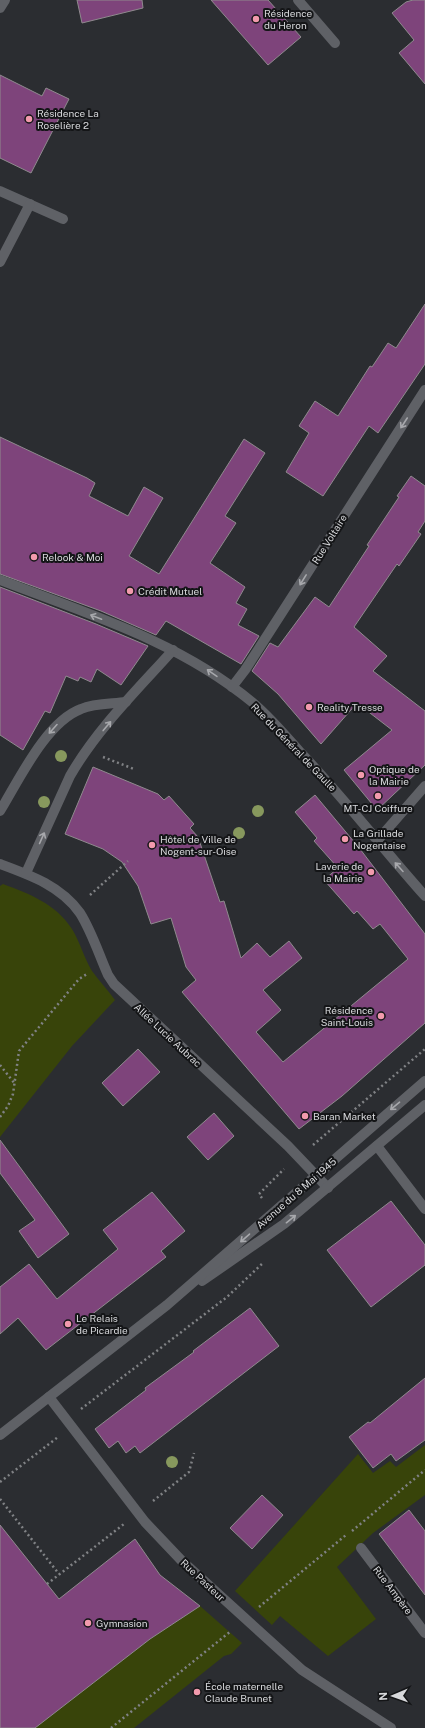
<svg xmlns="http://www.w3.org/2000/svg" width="425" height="1728" font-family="'Public Sans',sans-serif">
<rect width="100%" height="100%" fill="#2b2d31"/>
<!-- green -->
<g fill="#38440a">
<path d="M3 884C30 894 56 904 72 929 80 942 84 958 92 971 99 981 108 990 115 1000L72 1046 0 1137V886Z"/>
<path d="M425 1445V1495L373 1533 337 1567 376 1619 328 1656 280 1616 272 1625 235 1591 358 1454 373 1473 390 1461 396 1467Z"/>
<path d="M200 1606 242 1643 231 1654 224 1656 134 1728H35L150 1639Z"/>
</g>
<!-- building -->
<g fill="#7e447b" stroke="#8f8a8e">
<path d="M77 0H142L143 8 82 23Z"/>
<path d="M211 0H268L301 37 268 65Z"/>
<path d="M413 0H425V84L399 53 414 40 392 13 406 2Z"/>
<path d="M0 75 42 96 46 88 69 99 31 173 0 158Z"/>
<path d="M425 304V364L378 433 369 426 323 496 286 472 309 433 299 426 315 401 338 416 370 366 372 367 388 343 396 348Z"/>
<path d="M0 437 87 478 95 483 89 496 128 516 144 487 163 498 129 556 159 574 244 439 265 453 225 516 236 523 210 563 245 587 236 603 247 609 238 625 259 636 241 664 166 621 156 635 101 611 0 574Z"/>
<path d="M411 476 425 486V521L418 532 421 534 399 566 397 564 354 627 387 656 373 671 425 711V765L377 810 344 770 392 730 357 703 321 744 278 694 252 671 270 643 278 647 315 597 329 607 369 546 367 545 399 497 397 496Z"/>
<path d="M0 587 96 624 148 646 121 685 97 669 91 682 80 677 78 681 66 676 50 713 45 711 23 750 0 735Z"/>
<path d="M93 767 158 794 164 800 169 796 194 824 190 828 198 837 220 902 224 901 241 958 257 943 270 957 289 941 302 958 263 990 281 1010 256 1032 283 1062 408 959 380 924 373 929 357 911 354 914 324 880 338 868 314 841 317 838 295 812 315 795 360 849 425 934V1023L342 1096 299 1129 182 992 196 980 186 967 171 918 151 924 138 886 122 862 103 849 65 834Z"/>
<path d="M138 1049 160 1072 123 1106 102 1083Z"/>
<path d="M214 1113 234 1136 208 1160 187 1137Z"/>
<path d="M0 1140 69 1234 38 1258 19 1231 35 1220 0 1173Z"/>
<path d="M152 1192 185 1231 161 1251 166 1257 46 1350 18 1318 0 1334V1287L29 1264 57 1299 118 1249 103 1230Z"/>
<path d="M391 1201 425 1245V1265L371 1307 327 1250Z"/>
<path d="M250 1308 279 1346 140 1453 135 1446 126 1453 118 1441 109 1448 95 1429 146 1390 145 1388 194 1352 193 1351Z"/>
<path d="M425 1378V1440L396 1461 391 1454 373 1468 349 1437 368 1422 370 1423Z"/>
<path d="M262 1495 283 1515 252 1549 230 1528Z"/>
<path d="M409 1510 425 1531V1595L379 1534Z"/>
<path d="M0 1525 59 1599 135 1539 160 1575 200 1606 150 1639 35 1728H0Z"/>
</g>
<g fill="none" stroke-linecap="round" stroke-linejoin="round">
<!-- path -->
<g stroke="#808285" stroke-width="2.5" stroke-dasharray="2 3" stroke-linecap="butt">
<path d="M103 757 134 769"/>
<path d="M90 895 128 861"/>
<path d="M0 1065 15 1084"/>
<path d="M0 1117 8 1106 13 1094 19 1051 79 979 87 974"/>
<path d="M313 1145 425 1049"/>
<path d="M262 1198 259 1194 284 1169"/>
<path d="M81 1409 227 1297 264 1262"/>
<path d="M0 1482 58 1437"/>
<path d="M0 1499 59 1574"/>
<path d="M153 1501 189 1472 194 1453"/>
<path d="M352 1531 425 1470"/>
<path d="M47 1584 124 1524"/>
<path d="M259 1607 346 1535"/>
<path d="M111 1728 231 1631"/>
</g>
<!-- lane -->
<g stroke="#5f6166" stroke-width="10">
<path d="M298 0 335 43"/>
<path d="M0 191 63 219"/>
<path d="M0 262 30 204"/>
<path d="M377 841 425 786"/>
</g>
<!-- street -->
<g stroke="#5f6166" stroke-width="10">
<path d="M0 8 5 0"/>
<path d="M0 580C88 614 178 641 252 702 270 717 285 735 300 752 344 798 383 849 425 896"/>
<path d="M232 687 245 670 425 390"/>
<path d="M0 811C19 780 46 722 81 709 95 703 112 704 126 702"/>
<path d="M0 864C30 875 61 886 80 913 92 932 99 955 108 975L114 984 288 1146 328 1188"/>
<path d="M26 873 70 776C97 729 138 689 173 650"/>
<path d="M377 1146 425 1209"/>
<path d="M49 1397 145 1522 182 1561 302 1670 391 1728"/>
<path d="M361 1548 425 1633"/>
</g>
<!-- secondary -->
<g stroke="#5f6166" stroke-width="10">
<path d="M202 1281 284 1224 425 1105"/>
<path d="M0 1435 167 1305 425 1081"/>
</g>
</g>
<!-- trees -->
<g fill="#87985d">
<circle cx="61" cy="756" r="6"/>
<circle cx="44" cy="802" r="6"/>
<circle cx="258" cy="811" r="6"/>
<circle cx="239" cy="833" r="6"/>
<circle cx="172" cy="1462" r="6"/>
</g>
<!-- one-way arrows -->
<defs><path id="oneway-shaft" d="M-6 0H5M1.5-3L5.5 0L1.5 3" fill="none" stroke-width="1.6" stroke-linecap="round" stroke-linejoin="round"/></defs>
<g stroke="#a7a8ac">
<use href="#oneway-shaft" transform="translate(404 423) rotate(123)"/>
<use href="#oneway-shaft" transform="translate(303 580) rotate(122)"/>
<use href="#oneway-shaft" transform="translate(96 617) rotate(-159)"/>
<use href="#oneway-shaft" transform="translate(212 673) rotate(-145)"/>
<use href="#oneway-shaft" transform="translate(107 726) rotate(-50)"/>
<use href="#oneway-shaft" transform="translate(53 729) rotate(132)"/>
<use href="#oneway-shaft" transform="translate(42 838) rotate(-66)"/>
<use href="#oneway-shaft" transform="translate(399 867) rotate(-132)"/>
<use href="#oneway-shaft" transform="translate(395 1106) rotate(140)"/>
<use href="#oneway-shaft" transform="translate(291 1219) rotate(-39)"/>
<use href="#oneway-shaft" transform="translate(245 1238) rotate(139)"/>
</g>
<!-- markers -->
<g fill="#f29aad" stroke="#141517" stroke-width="1.5">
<circle cx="256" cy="19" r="4"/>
<circle cx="29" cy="119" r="4"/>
<circle cx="34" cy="557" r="4"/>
<circle cx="130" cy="591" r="4"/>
<circle cx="309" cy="707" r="4"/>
<circle cx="361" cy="775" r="4"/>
<circle cx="378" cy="796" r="4"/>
<circle cx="345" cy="839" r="4"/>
<circle cx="152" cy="845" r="4"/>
<circle cx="371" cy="872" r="4"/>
<circle cx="381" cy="1016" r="4"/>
<circle cx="305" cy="1116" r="4"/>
<circle cx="68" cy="1324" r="4"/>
<circle cx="88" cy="1623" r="4"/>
<circle cx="197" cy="1692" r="4"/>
</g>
<g text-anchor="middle" stroke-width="4" stroke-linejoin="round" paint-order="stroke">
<!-- poi labels -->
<g font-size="10" fill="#d7d8db" stroke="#141517" text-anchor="start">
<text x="264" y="17">Résidence<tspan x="264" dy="12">du Heron</tspan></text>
<text x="37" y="117">Résidence La<tspan x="37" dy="12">Roselière 2</tspan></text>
<text x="42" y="561">Relook &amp; Moi</text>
<text x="138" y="595">Crédit Mutuel</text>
<text x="317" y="711">Reality Tresse</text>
<text x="369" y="773">Optique de<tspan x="369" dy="12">la Mairie</tspan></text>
<text x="378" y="812" text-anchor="middle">MT-CJ Coiffure</text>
<text x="353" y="837">La Grillade<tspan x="353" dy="12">Nogentaise</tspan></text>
<text x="160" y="843">Hôtel de Ville de<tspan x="160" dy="12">Nogent-sur-Oise</tspan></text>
<text x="363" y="870" text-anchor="end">Laverie de<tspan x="363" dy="12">la Mairie</tspan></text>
<text x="373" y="1014" text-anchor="end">Résidence<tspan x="373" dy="12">Saint-Louis</tspan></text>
<text x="313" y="1120">Baran Market</text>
<text x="76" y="1322">Le Relais<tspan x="76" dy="12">de Picardie</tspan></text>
<text x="96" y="1627">Gymnasion</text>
<text x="205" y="1690">École maternelle<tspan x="205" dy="12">Claude Brunet</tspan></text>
</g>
<!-- street labels -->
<g font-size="10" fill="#d7d8db" stroke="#141517">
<text transform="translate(329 539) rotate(-58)" y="4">Rue Voltaire</text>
<text transform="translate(294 747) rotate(46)" y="4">Rue du Général de Gaulle</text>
<text transform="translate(168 1035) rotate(43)" y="4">Allée Lucie Aubrac</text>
<text transform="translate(296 1193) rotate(-41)" y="4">Avenue du 8 Mai 1945</text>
<text transform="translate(203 1580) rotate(43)" y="4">Rue Pasteur</text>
<text transform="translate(393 1590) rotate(53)" y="4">Rue Ampère</text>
</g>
</g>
<!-- north arrow -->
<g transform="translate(393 1696) rotate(268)" stroke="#141517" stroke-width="3" paint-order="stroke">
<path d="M0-3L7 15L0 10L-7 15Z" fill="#d7d8db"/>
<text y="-6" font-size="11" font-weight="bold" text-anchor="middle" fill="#d7d8db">N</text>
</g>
</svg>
